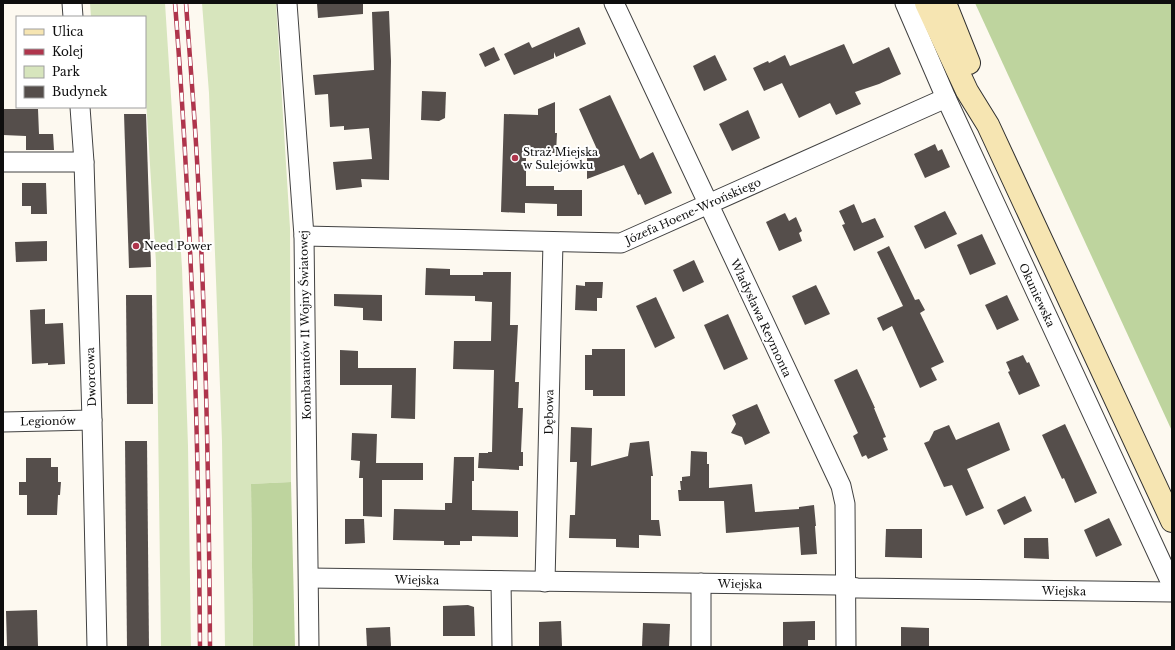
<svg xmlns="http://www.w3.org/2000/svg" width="1175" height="650" font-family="'Libre Baskerville',serif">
<rect width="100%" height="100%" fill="#fdf9f0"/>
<!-- green -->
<g fill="#d7e5bd">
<path d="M90 3H165L182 268 188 446 191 647H161L156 263 145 83V17H91Z"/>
<path d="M202 3H276L290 228 291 482 251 484 253 647H225L222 441 209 93Z"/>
</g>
<!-- forest -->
<g fill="#bed49e">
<path d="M975 3H1172V431Z"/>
<path d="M291 482 295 647H253L251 484Z"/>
</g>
<!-- building -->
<g fill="#554e4b">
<path d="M317 3H363V14L318 18Z"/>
<path d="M389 11 391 61 389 180 361 179 362 187 336 190 333 162 372 159 369 128 344 130V126L330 127 328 94 315 95 313 75 374 70 372 12Z"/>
<path d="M579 27 586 44 556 57 554 52V58L514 75 504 54 529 42 532 48Z"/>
<path d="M844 44 853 64 889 47 901 74 879 84 855 92 861 104 836 115 830 103 799 118 782 83 764 91 753 68 768 61 769 63 785 55 790 66Z"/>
<path d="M494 47 500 60 485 67 479 54Z"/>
<path d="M715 55 727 80 704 91 693 66Z"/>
<path d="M422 91 446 92 445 118 439 121 421 120Z"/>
<path d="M610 95 640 159 653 152 672 193 645 205 640 194 638 195 624 165 587 179V155L600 156 579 109Z"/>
<path d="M555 102V133H557L556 153H526V186H554V190H582V216H557V204L525 203V213L501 212 504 114 538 115V109Z"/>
<path d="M3 109H38L39 134H53L54 150H26V136L3 135Z"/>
<path d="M748 110 760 138 732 151 719 124Z"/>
<path d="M124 114H146L151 267 129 268Z"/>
<path d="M935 144 938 151 942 149 950 167 925 178 914 154Z"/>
<path d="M22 183H46L47 214H31V206H22Z"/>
<path d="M854 204 862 223 875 218 884 237 854 251 842 225 845 224 839 211Z"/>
<path d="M945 211 957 234 925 249 914 226Z"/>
<path d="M785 213 789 221 796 217 802 231 799 233 802 241 779 251 766 222Z"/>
<path d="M982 234 996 264 970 275 957 245Z"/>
<path d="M47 241V261L16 262 15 242Z"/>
<path d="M889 246 915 300 919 299 925 310 920 313 944 362 931 368 937 380 920 388 892 326 883 331 877 318 903 306 877 252Z"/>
<path d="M694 260 704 282 683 292 673 270Z"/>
<path d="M426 268 450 269V275H483V272H511L510 325H518L515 382H519L518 408H523L521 452H523V466H519V470L478 468 479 453H488V452H492L494 370 453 369 454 341H491L492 302 475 301V296L425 295Z"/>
<path d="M585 282H603L602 298H597V311L575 310 576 285 585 286Z"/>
<path d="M816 285 830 314 805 325 792 296Z"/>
<path d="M334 294 382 295V321L363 320V308L334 306Z"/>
<path d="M126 295H152L153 404H127Z"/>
<path d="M1007 295 1019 320 997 330 985 305Z"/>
<path d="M656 297 675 338 655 348 636 306Z"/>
<path d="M45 309V324L63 323 65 364 48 365V363L32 364 30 310Z"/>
<path d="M728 314 748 359 724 370 704 325Z"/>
<path d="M592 349H625V396H593V390H585V355H592Z"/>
<path d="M340 350 358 351V368H416L415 419 391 418 392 385H340Z"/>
<path d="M1023 355 1027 363 1029 362 1040 386 1019 395 1008 372 1010 371 1006 362Z"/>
<path d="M857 369 875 408H874L886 437 883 438 888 450 868 459 866 455 862 457 853 436 858 433 834 380Z"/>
<path d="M757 404 770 433 745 445 742 437 731 433 736 424 732 415Z"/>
<path d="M999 422 1010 450 967 469 984 508 966 516 952 485 944 487 924 443 929 441 934 431 949 425 956 440Z"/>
<path d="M1065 424 1097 493 1075 503 1064 478 1062 479 1042 435Z"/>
<path d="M571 427 592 428 591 466 628 456 630 443 649 441 653 476H651V520H659L661 536 639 535V548L616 547V539L569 538 570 515H575L577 462H570Z"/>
<path d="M352 433 377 434 376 463H423V480H382V517L363 516V478H359L360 461 351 460Z"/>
<path d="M125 441H147L149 647H127Z"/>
<path d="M691 451 707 452V464H709V488L752 484 755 512 799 509V507L814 505 816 526H815L817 554 801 555 799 527 726 533 724 501H679L678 490H681L680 481H682V477L690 476Z"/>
<path d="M454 457H474V481H472V510L518 511V537L472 536V541H460V545H444V541L393 540 394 509 445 510V503H452Z"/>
<path d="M26 458H51V467H58V482H61L60 495H58L57 515H27V495H19V482H26Z"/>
<path d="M1025 496 1032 511 1004 525 997 510Z"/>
<path d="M1109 518 1122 545 1096 557 1084 530Z"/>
<path d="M345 519H364L365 543 345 544Z"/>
<path d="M886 529H922V558L885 557Z"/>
<path d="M1024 538H1048L1049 559 1024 558Z"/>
<path d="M468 605 474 607 475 636H443V606Z"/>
<path d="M37 610 38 647H7L6 611Z"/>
<path d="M561 621 562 646H539V622Z"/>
<path d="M815 621V640H808V647H783V622Z"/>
<path d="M643 623 670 624 669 647H642Z"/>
<path d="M390 627 391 647H367L366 628Z"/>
<path d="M901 627 929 628V647H901Z"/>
</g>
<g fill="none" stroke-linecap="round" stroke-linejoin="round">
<!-- street casing -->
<g stroke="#414141" stroke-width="21">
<g id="street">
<path d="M72 3 73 17"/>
<path d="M287 3 304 236 309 647"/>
<path d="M614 3 841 486 845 504 846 647"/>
<path d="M905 3 946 98 1172 585"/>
<path d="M80 107 84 162 92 420 97 647"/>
<path d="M3 162H84"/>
<path d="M304 236 621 243 946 98"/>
<path d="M3 422 92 420"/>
<path d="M309 578 837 585 857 588 1172 592"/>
<path d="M501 581 502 647"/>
<path d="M545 582 553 242"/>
<path d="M701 647V583"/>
</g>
</g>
<!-- secondary casing -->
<g stroke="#303030" stroke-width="24">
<g id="secondary">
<path d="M926 3 967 91 988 125 1172 521"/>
<path d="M945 3 969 63"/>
</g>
</g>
<!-- street -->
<use href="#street" stroke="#fff" stroke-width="19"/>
<!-- secondary -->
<use href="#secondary" stroke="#f6e5b2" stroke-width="22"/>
<!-- rail casing -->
<g stroke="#af354c" stroke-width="4.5">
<g id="rail">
<path d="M175 3C182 92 187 182 191 271 197 396 199 522 200 647"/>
<path d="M186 3C190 61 195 119 198 178 206 334 209 490 210 647"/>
</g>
</g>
<!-- rail -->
<use href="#rail" stroke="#fff" stroke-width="3" stroke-dasharray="9" stroke-linecap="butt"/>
</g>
<!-- markers -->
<g fill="#af354c" stroke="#fff" stroke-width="1.5">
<circle cx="515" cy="158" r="4"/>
<circle cx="136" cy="246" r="4"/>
</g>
<g text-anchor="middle" stroke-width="4" stroke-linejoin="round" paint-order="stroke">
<!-- poi labels -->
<g font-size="11" fill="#0e0e0e" stroke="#fff" text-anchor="start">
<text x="523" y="156">Straż Miejska<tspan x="523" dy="13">w Sulejówku</tspan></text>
<text x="144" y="250">Need Power</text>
</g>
<!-- street labels -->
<g font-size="11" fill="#0e0e0e" stroke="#fff">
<text transform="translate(693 211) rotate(-24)" y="4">Józefa Hoene-Wrońskiego</text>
<text transform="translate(1037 295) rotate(65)" y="4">Okuniewska</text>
<text transform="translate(761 318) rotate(65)" y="4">Władysława Reymonta</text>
<text transform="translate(305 325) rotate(-91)" y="4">Kombatantów II Wojny Światowej</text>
<text transform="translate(91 377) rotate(-92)" y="4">Dworcowa</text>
<text transform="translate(549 412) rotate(-89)" y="4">Dębowa</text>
<text transform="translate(48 421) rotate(-1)" y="4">Legionów</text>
<text transform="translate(417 580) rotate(1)" y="4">Wiejska</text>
<text transform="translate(740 584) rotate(1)" y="4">Wiejska</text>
<text transform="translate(1064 591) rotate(1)" y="4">Wiejska</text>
</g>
</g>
<!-- border -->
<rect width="1175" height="650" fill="none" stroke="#0e0e0e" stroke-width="8"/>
<!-- legend -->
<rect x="16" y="16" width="130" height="92" fill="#ffffff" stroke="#9f9f9f"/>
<rect x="24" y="29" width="20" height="6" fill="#f6e5b2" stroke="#9f9f9f"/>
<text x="52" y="36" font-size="12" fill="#0e0e0e">Ulica</text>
<rect x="24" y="49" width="20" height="6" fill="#af354c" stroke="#9f9f9f"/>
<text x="52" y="56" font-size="12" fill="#0e0e0e">Kolej</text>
<rect x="24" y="66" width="20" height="12" fill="#d7e5bd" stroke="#9f9f9f"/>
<text x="52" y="76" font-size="12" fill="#0e0e0e">Park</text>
<rect x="24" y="86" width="20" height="12" fill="#554e4b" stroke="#9f9f9f"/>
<text x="52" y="96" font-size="12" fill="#0e0e0e">Budynek</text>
</svg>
